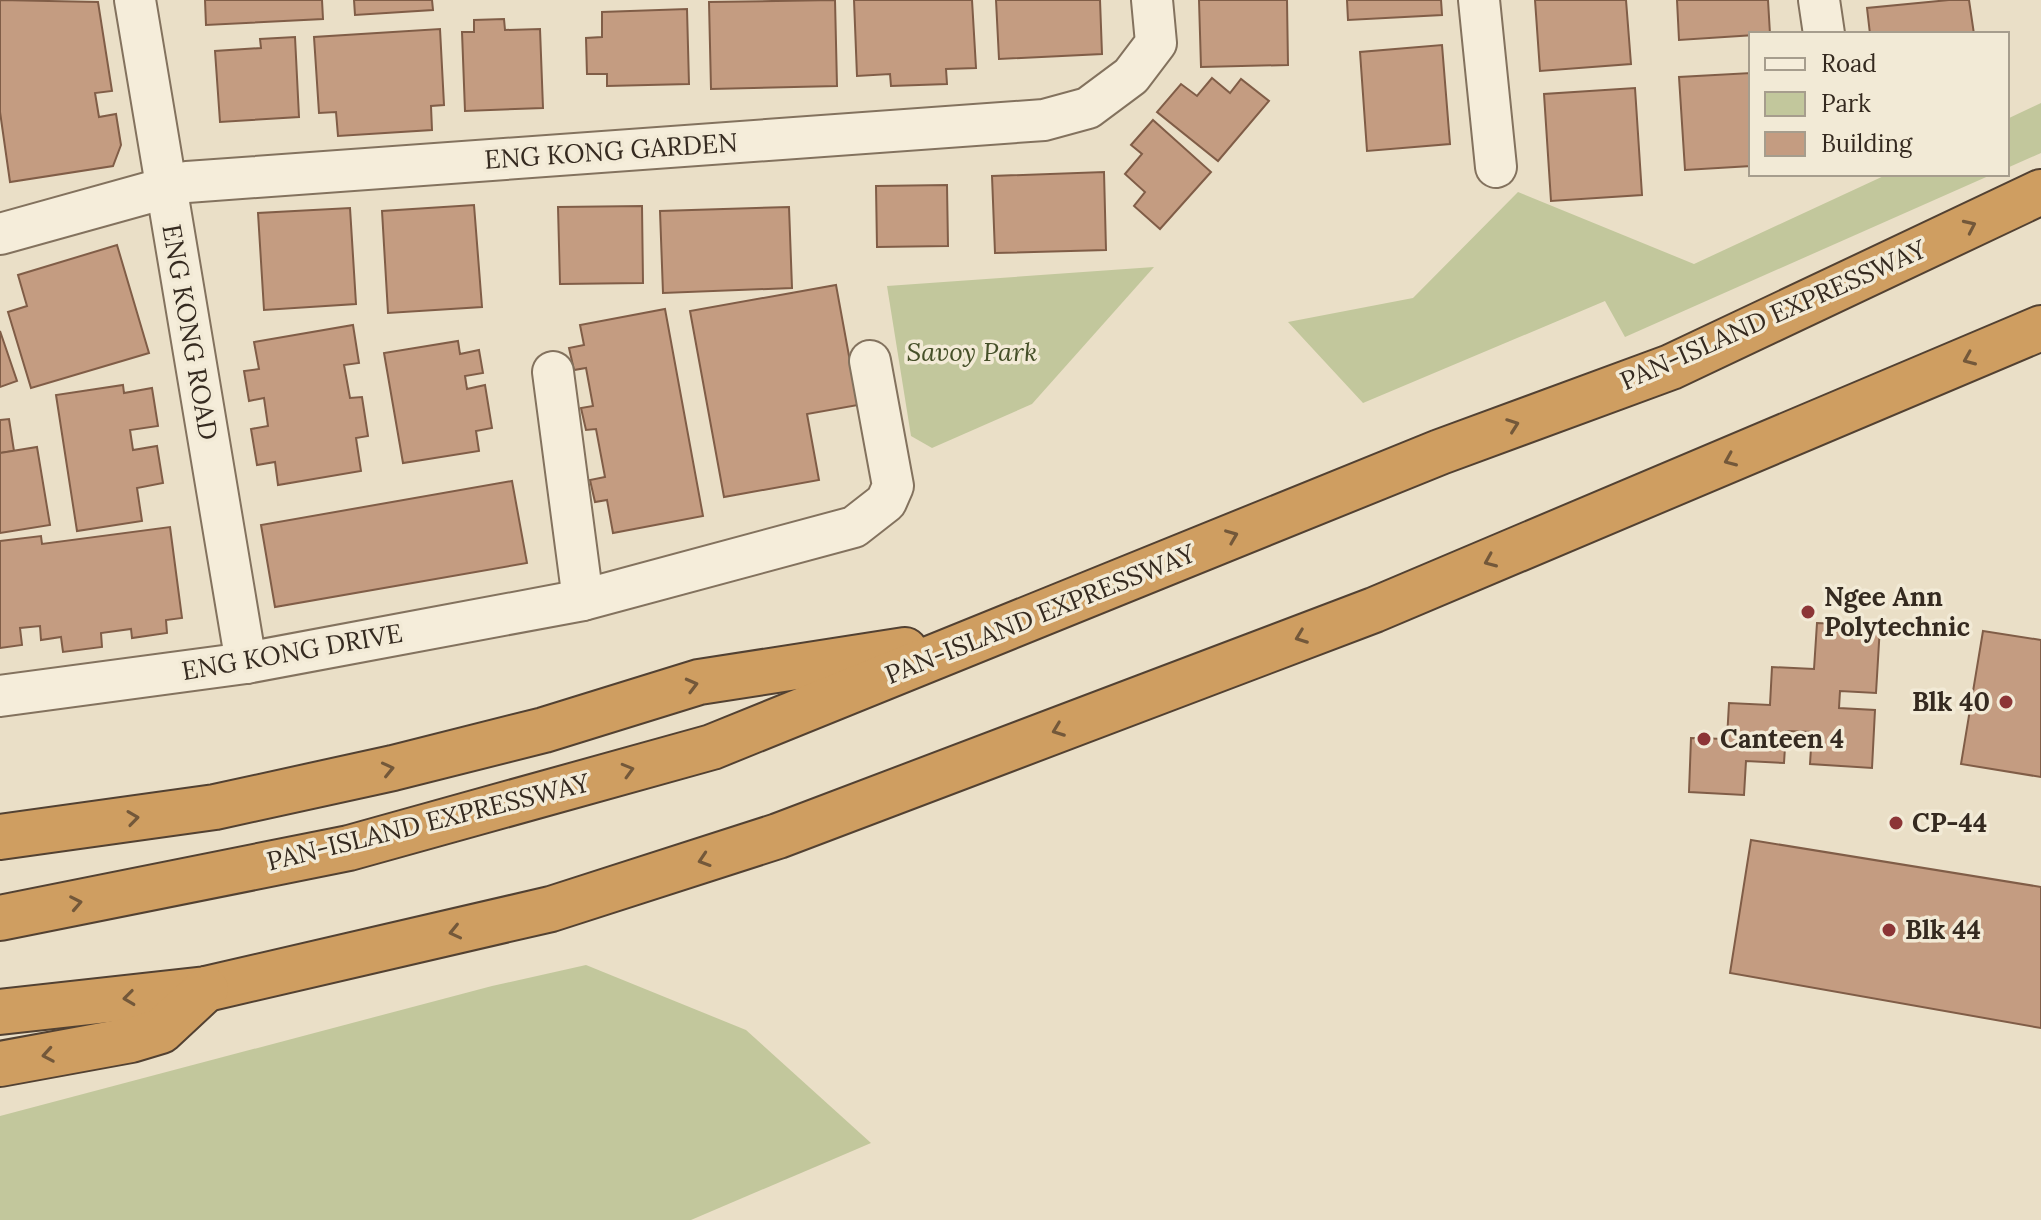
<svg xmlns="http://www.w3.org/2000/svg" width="2041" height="1220" font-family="Lora,serif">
<rect width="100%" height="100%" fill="#eadfc7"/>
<!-- green -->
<g fill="#c2c79c">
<path d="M2041 103V153L2007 168V119Z"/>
<path d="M1888 174H1993L1625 337 1605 301 1363 403 1288 322 1413 298 1518 192 1694 264Z"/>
<path d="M1154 267 1032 404 932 448 911 436 887 286Z"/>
<path d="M586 965 746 1030 871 1143 691 1220H0V1116L492 986Z"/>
</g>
<!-- building -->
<g fill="#c49c81" stroke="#805d47" stroke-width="2">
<path d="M0 0 98 2 112 91 95 93 99 117 116 114 121 145 113 166 10 182 0 112Z"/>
<path d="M205 0H322L323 19 206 25Z"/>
<path d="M354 0H432L433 10 355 15Z"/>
<path d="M835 0 837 86 711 89 709 2Z"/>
<path d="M854 0H972L976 68 946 69 947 84 891 86 890 74 857 76Z"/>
<path d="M996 0H1100L1102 54 999 59Z"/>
<path d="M1199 0H1287L1288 65 1201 67Z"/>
<path d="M1347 0H1441L1442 15 1348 20Z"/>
<path d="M1535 0H1626L1631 64 1540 71Z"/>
<path d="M1677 0H1768L1770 34 1679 40Z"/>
<path d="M1949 0H1969L1974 34H1870L1867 8Z"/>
<path d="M687 9 689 84 607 86V74H587L586 38 602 37V12Z"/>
<path d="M504 19 505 30 540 29 543 108 465 111 462 32H474V20Z"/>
<path d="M440 29 444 105 431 106 432 130 338 136 336 112 319 113 314 37Z"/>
<path d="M295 37 299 117 220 122 215 51 261 48 260 39Z"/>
<path d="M1442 45 1450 144 1367 151 1360 52Z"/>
<path d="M1751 73V166L1685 170 1679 77Z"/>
<path d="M1212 78 1230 93 1241 79 1269 101 1218 161 1157 112 1181 84 1197 96Z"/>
<path d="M1635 88 1642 195 1551 201 1544 94Z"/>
<path d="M1153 120 1211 172 1160 229 1134 206 1145 192 1125 174 1142 154 1131 145Z"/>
<path d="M1104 172 1106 250 995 253 992 176Z"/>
<path d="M947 185 948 246 877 247 876 186Z"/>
<path d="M474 205 482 307 388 313 382 211Z"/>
<path d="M642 206 643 283 560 284 558 207Z"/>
<path d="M789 207 792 288 663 293 660 211Z"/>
<path d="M350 208 356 304 264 310 258 213Z"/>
<path d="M117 245 149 353 31 388 8 312 27 306 18 275Z"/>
<path d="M836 285 858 405 807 414 819 480 724 497 690 311Z"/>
<path d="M665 309 703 516 613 533 607 500 595 502 590 480 605 477 596 429 586 430 581 408 593 406 586 368 574 370 569 348 584 345 580 325Z"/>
<path d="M353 325 359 363 344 365 350 398 362 397 368 436 356 438 361 471 278 485 275 462 257 465 251 429 268 426 264 398 249 401 244 371 259 369 254 342Z"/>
<path d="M0 331 17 381 0 387Z"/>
<path d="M458 341 460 354 479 350 483 373 465 376 467 389 485 385 492 428 476 431 479 451 403 463 384 353Z"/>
<path d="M123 385 124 393 152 388 158 426 130 430 133 450 157 446 163 483 137 488 142 521 77 531 56 395Z"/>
<path d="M9 419 14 451 0 453V420Z"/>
<path d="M37 447 50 525 0 533V453Z"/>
<path d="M512 481 527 563 275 607 261 525Z"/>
<path d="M170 527 182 618 166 620 167 633 132 638 131 629 101 633 102 647 63 652 61 637 41 640 40 626 20 628 22 645 0 648V541L41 536 42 544Z"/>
<path d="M1817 623 1880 626 1876 693 1840 691 1839 708 1875 710 1872 768 1810 764 1812 732 1786 731 1784 763 1746 761 1744 795 1689 792 1691 738 1727 739 1729 703 1770 705 1772 667 1814 669Z"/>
<path d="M1983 631 2041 640V777L1961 764Z"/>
<path d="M1751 840 2041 887V1028L1730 973Z"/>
</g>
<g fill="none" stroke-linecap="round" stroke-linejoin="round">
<!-- street casing -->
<g stroke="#83725e" stroke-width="44">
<g id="street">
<path d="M135 0 246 663"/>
<path d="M1479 0 1496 167"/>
<path d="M1819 0 1824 34"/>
<path d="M0 234 187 182 1044 120 1088 108 1131 76 1156 43 1152 0"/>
<path d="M553 372 583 600"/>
<path d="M0 696 246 663 583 600 854 527 886 502 893 486 870 361"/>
</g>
</g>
<!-- highway casing -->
<g stroke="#524132" stroke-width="48">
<g id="highway">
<path d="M0 837 215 807 393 768 544 730 699 682 905 650"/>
<path d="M0 918 349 848 712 747 1440 452 1671 367 2041 192"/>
<path d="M0 1012 206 989 551 909 778 836 1374 610 2041 328"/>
<path d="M0 1064 131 1040 161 1031 206 989"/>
</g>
</g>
<!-- street -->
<use href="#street" stroke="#f5edda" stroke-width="40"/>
<!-- highway -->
<use href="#highway" stroke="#cf9e61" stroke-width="44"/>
</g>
<!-- one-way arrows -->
<defs><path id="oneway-chevron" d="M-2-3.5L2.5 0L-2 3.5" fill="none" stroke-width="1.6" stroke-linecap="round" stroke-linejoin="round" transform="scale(2)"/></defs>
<g stroke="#73583a">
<use href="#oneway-chevron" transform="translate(1970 226) rotate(-25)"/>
<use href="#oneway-chevron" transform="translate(1969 359) rotate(157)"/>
<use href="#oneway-chevron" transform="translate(1513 425) rotate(-20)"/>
<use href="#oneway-chevron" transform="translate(1730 460) rotate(157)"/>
<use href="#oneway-chevron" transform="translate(1232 536) rotate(-22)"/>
<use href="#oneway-chevron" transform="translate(1490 561) rotate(157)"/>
<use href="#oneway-chevron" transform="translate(1301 637) rotate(159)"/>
<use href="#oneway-chevron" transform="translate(692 685) rotate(-15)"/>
<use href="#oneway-chevron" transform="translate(1058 730) rotate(159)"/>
<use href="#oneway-chevron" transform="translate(388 769) rotate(-13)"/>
<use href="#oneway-chevron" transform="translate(628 770) rotate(-16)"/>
<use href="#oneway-chevron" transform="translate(133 818) rotate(-8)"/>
<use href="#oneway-chevron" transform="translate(704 860) rotate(162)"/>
<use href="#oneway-chevron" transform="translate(76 903) rotate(-11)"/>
<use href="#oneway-chevron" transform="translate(455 932) rotate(167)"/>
<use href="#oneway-chevron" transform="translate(129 998) rotate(173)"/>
<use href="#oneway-chevron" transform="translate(48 1055) rotate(170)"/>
</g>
<!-- markers -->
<g fill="#8c3536" stroke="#f2ead6" stroke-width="3">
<circle cx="1808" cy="612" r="8"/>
<circle cx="2006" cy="702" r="8"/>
<circle cx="1704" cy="739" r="8"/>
<circle cx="1896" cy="823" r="8"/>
<circle cx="1889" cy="930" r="8"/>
</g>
<g text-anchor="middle" stroke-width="7" stroke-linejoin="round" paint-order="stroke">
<!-- street labels -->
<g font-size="26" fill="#352a20" stroke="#f2ead6">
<text transform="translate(611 151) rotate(-4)" y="9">ENG KONG GARDEN</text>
<text transform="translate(1773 315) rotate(-24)" y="9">PAN-ISLAND EXPRESSWAY</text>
<text transform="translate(190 332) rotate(80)" y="9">ENG KONG ROAD</text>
<text transform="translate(1040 614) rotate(-22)" y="9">PAN-ISLAND EXPRESSWAY</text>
<text transform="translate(292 652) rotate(-10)" y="9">ENG KONG DRIVE</text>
<text transform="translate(428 822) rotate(-14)" y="9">PAN-ISLAND EXPRESSWAY</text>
</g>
<!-- park labels -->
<g font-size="26" font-style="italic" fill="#465029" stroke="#f2ead6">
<text x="972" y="361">Savoy Park</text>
</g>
<!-- poi labels -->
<g font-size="26" font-weight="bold" fill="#352a20" stroke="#f2ead6" text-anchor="start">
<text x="1824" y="606">Ngee Ann<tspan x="1824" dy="30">Polytechnic</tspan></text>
<text x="1990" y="711" text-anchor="end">Blk 40</text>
<text x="1720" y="748">Canteen 4</text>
<text x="1912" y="832">CP-44</text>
<text x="1905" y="939">Blk 44</text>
</g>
</g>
<!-- legend -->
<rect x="1749" y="32" width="260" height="144" fill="#f2ead6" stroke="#a69d8d" stroke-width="2"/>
<rect x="1765" y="58" width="40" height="12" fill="#f5edda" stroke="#a69d8d" stroke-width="2"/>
<text x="1821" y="72" font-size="24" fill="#352a20">Road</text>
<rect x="1765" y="92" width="40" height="24" fill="#c2c79c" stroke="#a69d8d" stroke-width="2"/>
<text x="1821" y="112" font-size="24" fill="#352a20">Park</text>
<rect x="1765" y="132" width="40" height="24" fill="#c49c81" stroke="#a69d8d" stroke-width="2"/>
<text x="1821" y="152" font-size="24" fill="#352a20">Building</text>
</svg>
